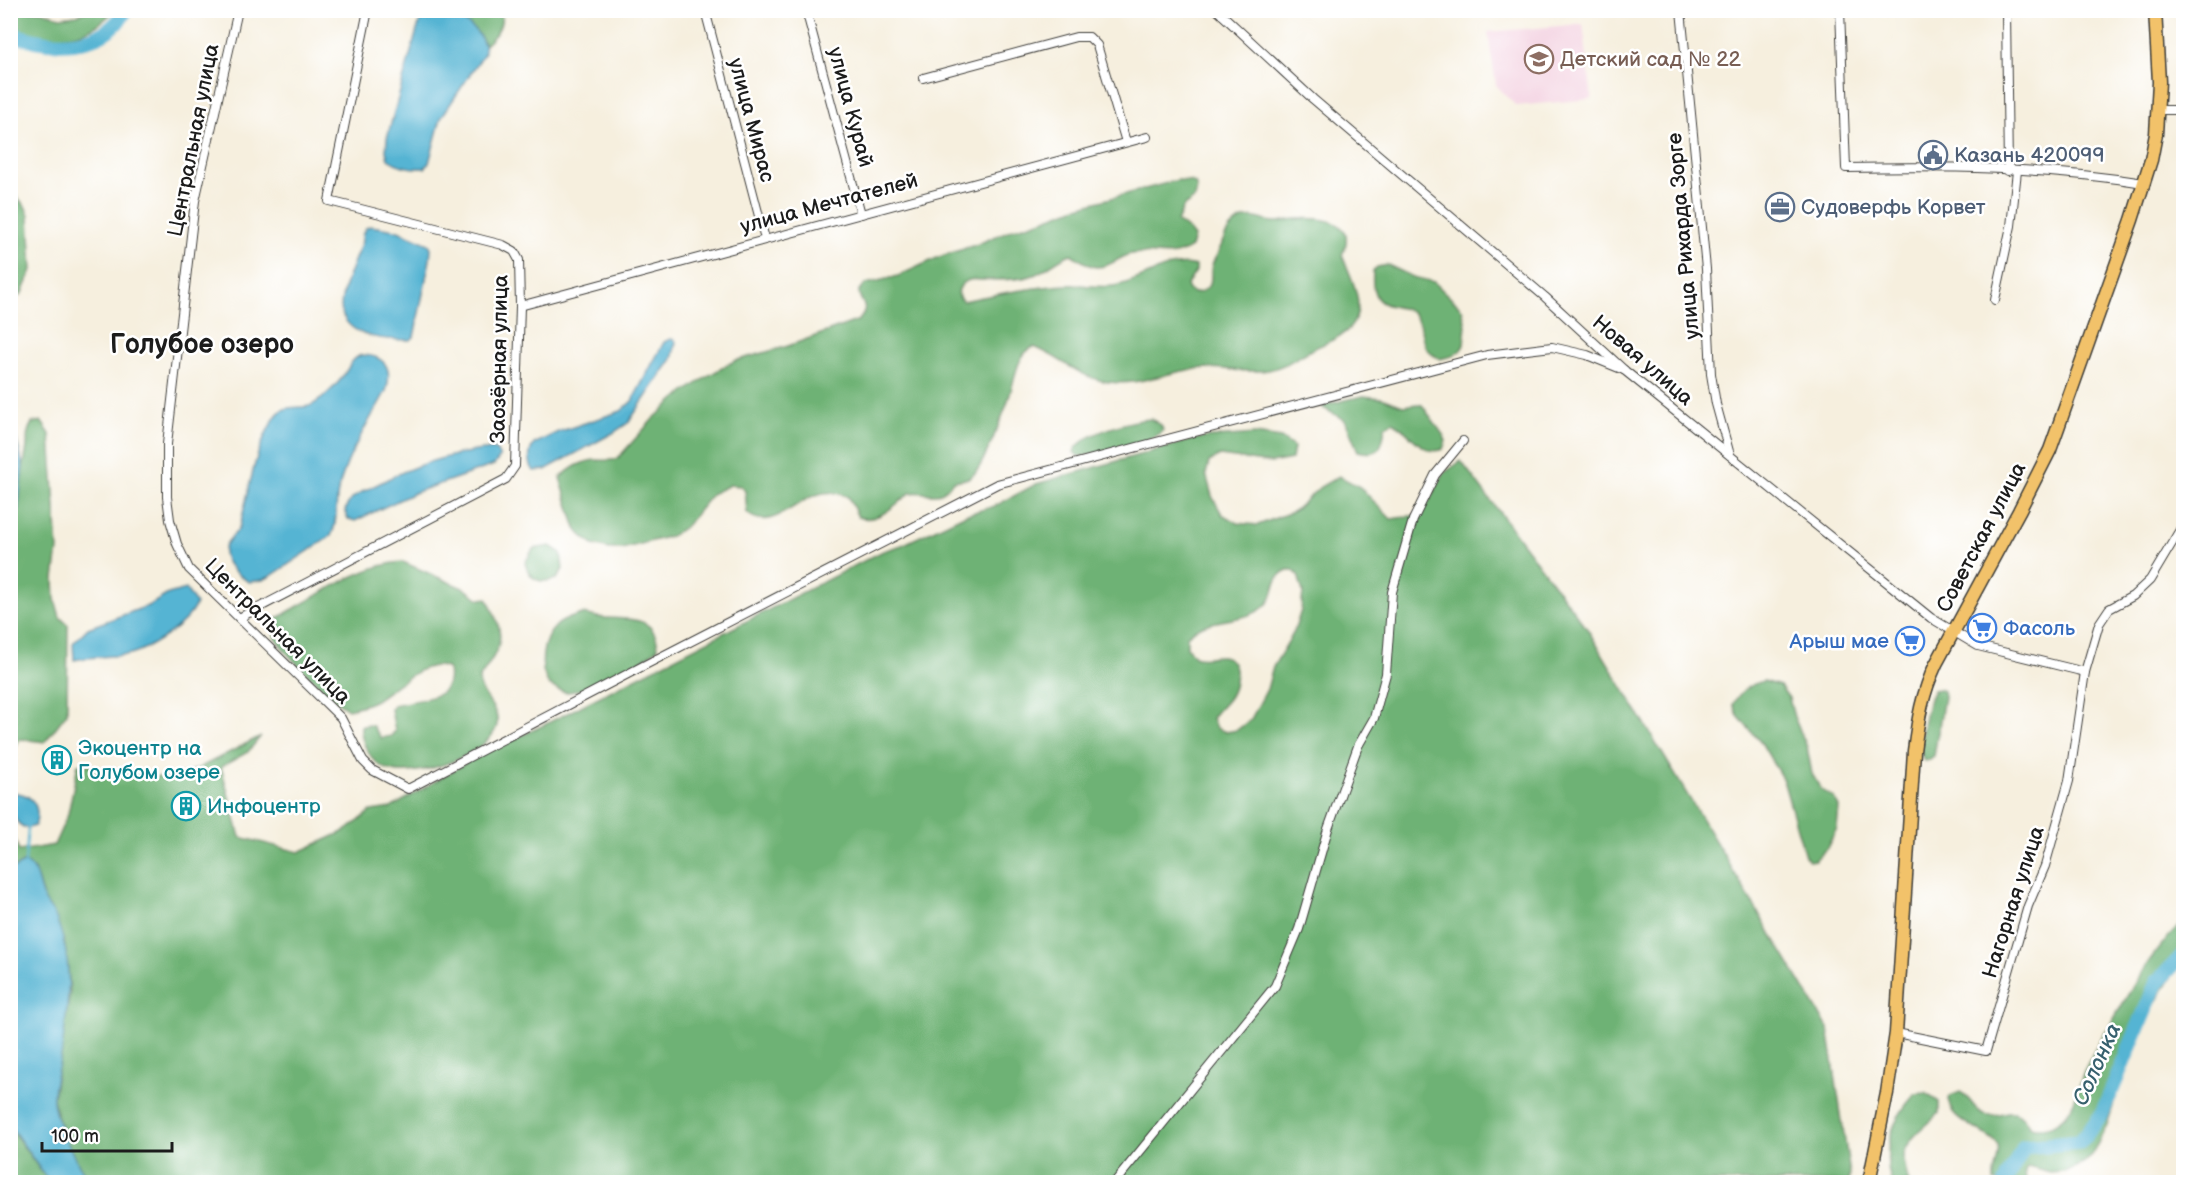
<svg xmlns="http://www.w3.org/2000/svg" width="2194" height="1193" font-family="'Balsamiq Sans',sans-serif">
<rect width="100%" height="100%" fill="#fff"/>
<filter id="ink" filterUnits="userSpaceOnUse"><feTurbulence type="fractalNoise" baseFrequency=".0167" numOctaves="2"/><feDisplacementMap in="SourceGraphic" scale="12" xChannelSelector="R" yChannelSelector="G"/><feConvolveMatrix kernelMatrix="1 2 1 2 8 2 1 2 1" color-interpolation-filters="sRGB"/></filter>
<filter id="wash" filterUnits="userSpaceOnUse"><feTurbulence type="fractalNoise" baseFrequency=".008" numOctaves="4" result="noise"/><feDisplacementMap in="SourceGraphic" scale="24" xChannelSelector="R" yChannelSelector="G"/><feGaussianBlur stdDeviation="1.35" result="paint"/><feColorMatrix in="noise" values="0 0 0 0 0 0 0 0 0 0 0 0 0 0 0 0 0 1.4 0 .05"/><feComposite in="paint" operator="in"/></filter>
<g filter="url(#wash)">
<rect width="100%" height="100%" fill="#f6efde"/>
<!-- built -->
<path fill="#f3cfdf" d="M1583 24 1592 99 1516 106 1496 85 1488 32Z"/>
<!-- forest -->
<g fill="#6eb275" stroke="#456748" stroke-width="1.5" fill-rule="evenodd">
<path d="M10 11H42L60 17 76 15 89 11H113C87 42 46 42 11 27Z"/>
<path d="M447 11H501C504 26 496 35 485 45 477 28 463 21 446 13Z"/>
<path d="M1178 180 1190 181 1195 183 1197 188 1195 198 1184 206 1177 222 1187 228 1194 237 1191 247C1169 262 1154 250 1131 254 1119 257 1111 267 1096 267 1088 266 1078 258 1071 254 1057 259 1047 270 1034 275 1019 281 999 279 983 280 979 280 972 279 969 280 959 284 954 295 963 301 998 294 1032 287 1067 285 1082 284 1098 288 1113 286 1140 283 1170 257 1196 266V271L1187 285C1190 298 1204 294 1210 283 1212 278 1210 271 1212 265 1213 261 1216 257 1218 253 1224 238 1227 227 1241 220 1253 213 1265 223 1277 222 1284 222 1289 219 1296 219 1322 217 1359 220 1342 255 1350 275 1367 305 1352 325 1343 338 1322 344 1309 351 1293 360 1278 371 1258 371 1237 372 1216 366 1194 369 1165 373 1138 386 1108 382 1080 378 1060 357 1034 347 1017 353 1015 379 1010 394 1006 409 983 466 974 474 968 480 960 480 953 481 939 503 930 490 910 493 896 504 878 524 858 517L848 497C837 492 828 491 816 495 796 501 769 533 747 513L745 491 741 486 730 485 713 493 686 526 671 536 622 549H609L593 545 580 534 576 529 560 478C570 468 582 461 596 460 604 460 610 461 617 459L653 419 675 399 708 376 734 361 788 346 859 320C872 302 858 305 859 290L866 284 898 276 939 257 978 244 1010 230 1040 221 1074 208Z"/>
<path d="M11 190 25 206 29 215 32 270 21 295 11 299Z"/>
<path d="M1388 265 1413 277 1434 282 1462 309 1466 325 1464 345 1461 350 1452 356 1440 359C1415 346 1428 335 1415 316 1402 298 1369 320 1373 271L1377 267Z"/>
<path d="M1363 396 1382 398 1403 406 1417 404 1422 405 1444 436 1446 441 1443 449C1424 458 1408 430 1393 422L1385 427C1383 446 1380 457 1358 451L1345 420 1323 408 1324 405Z"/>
<path d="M1151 419 1161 425 1163 430C1151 445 1104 451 1084 456H1078L1074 452C1080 434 1132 420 1151 419Z"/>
<path d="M41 421 50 434 58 549 54 579 55 599 60 617 68 625 67 713 45 742 20 739 11 753C11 653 4 551 26 453 29 439 24 436 32 423Z"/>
<path d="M1256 434 1281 438 1294 447 1292 459 1271 463 1220 456 1209 462 1206 474 1212 496 1222 514 1237 523 1258 525 1294 511 1320 487 1339 476 1360 487 1391 519 1417 515 1428 503 1444 473 1461 461 1588 630 1828 1028 1850 1174 1849 1182H90C73 1159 59 1128 53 1099L70 992 68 968 64 941 43 897 34 869 25 862 11 870V828L19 851 54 845 68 814 78 764 90 765 110 773 171 778 199 768 261 736 248 752 221 767 240 837 299 852 347 830 371 811 391 808 477 756 544 725 883 551 902 545 964 515 995 506 1036 484 1199 438ZM1288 570H1293L1298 575 1303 592 1301 610 1294 632 1273 667 1267 689 1251 719 1237 730 1226 732 1216 728 1212 718C1217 710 1225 704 1230 696 1237 684 1240 659 1222 656 1212 655 1204 660 1194 656L1187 647V636C1208 615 1242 625 1264 607 1278 596 1270 576 1288 570Z"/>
<path d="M550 546 561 553 563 569 557 579C540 584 530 581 525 563L533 549Z"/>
<path d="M403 562 465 589 480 599 487 598C507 638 503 644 479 679 479 697 500 706 497 725 490 754 419 778 393 771 382 769 373 761 368 752 363 743 360 735 361 726L372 725 381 738 391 736 395 731 391 709 394 705C417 698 454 703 448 669 427 656 394 689 376 700 367 705 358 707 348 709L339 703C324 689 276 649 273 631 272 626 274 622 277 618 313 599 362 564 403 562Z"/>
<path d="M582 614C590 615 598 618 606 618 631 619 655 616 658 647 650 660 582 693 566 692 560 691 554 688 549 685 538 668 541 640 556 626 563 619 573 617 582 614Z"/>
<path d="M1764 681 1780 686 1789 698 1794 717 1807 747 1812 774 1821 789 1834 798 1839 807 1837 828 1827 848 1815 860 1809 861 1805 856 1783 780 1762 744 1738 716 1733 704C1741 690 1748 685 1764 681Z"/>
<path d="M1939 689 1943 691 1944 697 1934 756 1930 760 1924 761C1916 749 1926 703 1934 690Z"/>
<path d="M2183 923V963L2168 981 2133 1043 2107 1125 2091 1157 2082 1164 2064 1172 2051 1173 2028 1167 2025 1171 2026 1182H1994C1992 1170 2001 1155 1998 1146 1995 1133 1941 1121 1950 1096L1960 1092C1970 1096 1973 1110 1984 1114 2006 1120 2012 1098 2030 1127 2043 1130 2055 1126 2064 1117 2078 1103 2079 1079 2088 1063 2096 1046 2107 1031 2116 1015 2135 983 2154 947 2183 923Z"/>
<path d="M1926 1093 1939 1102V1113C1928 1126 1904 1139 1904 1158 1904 1166 1907 1175 1909 1182H1891C1882 1149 1892 1119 1915 1094Z"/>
<path d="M10 1127 11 1129 49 1182H11Z"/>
</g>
<!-- water -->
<g fill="#55b4d3" stroke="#386878" stroke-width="1.5">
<path d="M429 11C451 10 484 27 485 52L441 118 429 163 425 168C412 169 398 166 388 159L386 151 387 138 417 30 421 19Z"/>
<path d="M371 226 396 230 429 244 431 248 430 260 414 337 410 340C388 340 354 339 343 316 335 301 355 260 361 244 363 240 361 235 364 231 366 227 367 227 371 226Z"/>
<path d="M670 339 675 340 676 342 672 359 628 423 613 433 545 470 534 471C528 463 528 452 534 444L558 432 621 411 632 401 664 342Z"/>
<path d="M361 355C386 355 393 369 386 391 368 424 347 454 338 491 335 507 338 522 331 536L271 576 263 580 249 582C239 576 223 564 224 551 224 541 237 535 240 525 250 488 254 448 276 416 284 404 297 409 309 406 319 403 338 384 343 376 349 368 351 359 361 355Z"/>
<path d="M11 418 23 466 11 581Z"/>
<path d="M492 449 496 450 500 457 494 465 414 493 355 521 348 519 345 511C349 495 363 492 376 485 413 465 450 453 492 449Z"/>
<path d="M186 589 196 604C188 624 147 652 125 655 108 657 91 656 74 660L73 643 88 628 150 605 168 594Z"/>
<path d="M10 791C15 793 20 793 25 795 38 802 39 814 35 826 14 835 10 805 10 791Z"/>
<path d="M25 862C38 867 37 885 43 897 46 905 54 911 57 920 75 967 68 1002 62 1050 60 1066 52 1084 53 1100 54 1120 78 1166 90 1182H49L11 1127 10 936 13 919 10 906 11 870Z"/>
</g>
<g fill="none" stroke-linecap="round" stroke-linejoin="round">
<!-- stream -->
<path stroke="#55b4d3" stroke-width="2" d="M25 862 28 826"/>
<!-- river -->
<g stroke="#55b4d3" stroke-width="15">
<path d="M10 33C48 48 103 51 126 10"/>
<path d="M2005 1182 2024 1147 2080 1142 2101 1116 2157 982 2184 954"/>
</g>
</g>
</g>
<g filter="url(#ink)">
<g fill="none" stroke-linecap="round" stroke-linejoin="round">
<!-- minor casing -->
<g stroke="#3d3c39" stroke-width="10">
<g id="minor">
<path d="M238 10 195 201 167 444V497L170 520 177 544 189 569 341 718 363 761 372 770 408 789 643 666 997 484 1487 355 1552 347 1587 355 1624 370"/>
<path d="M705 10 765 239"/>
<path d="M806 10 861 214"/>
<path d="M1217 10 1313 99 1545 297 1624 370 1931 618 1978 646 2085 672"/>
<path d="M1681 10 1706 269 1711 374 1716 404 1730 455"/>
<path d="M1840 10 1846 168C1945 166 2046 167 2144 183"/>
<path d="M2006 10 2008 171"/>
<path d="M923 78 1076 37H1089L1097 45 1126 142"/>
<path d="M2158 110H2184"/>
<path d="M1995 300 2011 226 2017 171"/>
<path d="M520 306 1147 137"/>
<path d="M239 618 506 479 515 466 520 306 519 260 514 251 503 245 329 201 368 10"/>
<path d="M1896 1033 1986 1051 2028 906 2045 866 2069 781 2085 672 2099 624 2109 609 2133 596 2150 580 2184 523"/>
<path d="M1115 1182 1275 986 1299 929 1328 829 1358 746 1374 718 1386 674 1392 592 1413 520 1435 475 1463 441"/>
</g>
</g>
<!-- primary casing -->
<g stroke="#3d3c39" stroke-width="15">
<path id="primary" d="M1869 1182 1887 1093 1896 1033 1914 751C1918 719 1922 694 1936 664L2019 511 2050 450 2132 220 2151 160 2156 134 2159 82 2155 10"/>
</g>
<!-- minor -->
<use href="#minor" stroke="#fff" stroke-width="8"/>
<!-- primary -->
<use href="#primary" stroke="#f2c26a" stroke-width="12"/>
</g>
</g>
<!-- icons -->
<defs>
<g id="school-ring" transform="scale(1.5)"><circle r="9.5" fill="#fff" stroke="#8d6e63" stroke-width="1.5"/><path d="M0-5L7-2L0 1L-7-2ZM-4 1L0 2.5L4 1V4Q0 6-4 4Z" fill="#8d6e63"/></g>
<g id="civic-ring" transform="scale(1.5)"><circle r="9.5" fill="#fff" stroke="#5c6f8a" stroke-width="1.5"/><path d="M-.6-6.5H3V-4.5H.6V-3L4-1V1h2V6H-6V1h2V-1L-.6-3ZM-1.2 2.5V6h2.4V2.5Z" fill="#5c6f8a"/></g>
<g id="office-ring" transform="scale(1.5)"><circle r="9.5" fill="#fff" stroke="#5c6f8a" stroke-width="1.5"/><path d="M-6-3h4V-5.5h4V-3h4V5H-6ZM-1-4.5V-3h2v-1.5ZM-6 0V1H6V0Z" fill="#5c6f8a"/></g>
<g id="supermarket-ring" transform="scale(1.5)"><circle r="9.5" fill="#fff" stroke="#3f7fe0" stroke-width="1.5"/><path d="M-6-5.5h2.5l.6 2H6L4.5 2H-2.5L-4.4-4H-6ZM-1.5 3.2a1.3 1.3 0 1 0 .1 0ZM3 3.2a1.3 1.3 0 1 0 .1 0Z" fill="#3f7fe0"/></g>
<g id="building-ring" transform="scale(1.5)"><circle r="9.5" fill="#fff" stroke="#0f9aa8" stroke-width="1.5"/><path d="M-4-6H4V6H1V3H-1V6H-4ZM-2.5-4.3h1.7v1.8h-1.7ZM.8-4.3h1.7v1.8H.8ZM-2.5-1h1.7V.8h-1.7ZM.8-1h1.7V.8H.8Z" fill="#0f9aa8"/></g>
</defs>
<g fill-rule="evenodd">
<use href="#school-ring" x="1539" y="59"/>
<use href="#civic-ring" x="1933" y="155"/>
<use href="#office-ring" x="1780" y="207"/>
<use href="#supermarket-ring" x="1982" y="628"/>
<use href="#supermarket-ring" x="1910" y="641"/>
<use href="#building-ring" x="57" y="760"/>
<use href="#building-ring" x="186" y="806"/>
</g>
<g text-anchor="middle" stroke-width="5" stroke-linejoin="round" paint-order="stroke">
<!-- education labels -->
<g font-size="21" fill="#785e54" stroke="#fff" text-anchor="start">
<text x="1560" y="66">Детский сад № 22</text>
</g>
<!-- street labels -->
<g font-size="21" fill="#1c1c1c" stroke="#fff">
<text transform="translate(851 107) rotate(75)" y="7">улица Курай</text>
<text transform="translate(752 120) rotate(75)" y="7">улица Мирас</text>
<text transform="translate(193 140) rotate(-79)" y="7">Центральная улица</text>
<text transform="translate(829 203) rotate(-15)" y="7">улица Мечтателей</text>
<text transform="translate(1683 236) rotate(-95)" y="7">улица Рихарда Зорге</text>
<text transform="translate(499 359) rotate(-89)" y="7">Заозёрная улица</text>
<text transform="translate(1643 360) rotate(41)" y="7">Новая улица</text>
<text transform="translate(1981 537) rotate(-62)" y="7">Советская улица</text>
<text transform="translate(278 631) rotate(45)" y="7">Центральная улица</text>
<text transform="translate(2013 902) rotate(-72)" y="7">Нагорная улица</text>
</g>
<!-- service labels -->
<g font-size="21" fill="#4e5e75" stroke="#fff" text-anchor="start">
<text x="1954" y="162">Казань 420099</text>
<text x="1801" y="214">Судоверфь Корвет</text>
</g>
<!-- shop labels -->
<g font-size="21" fill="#366cbe" stroke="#fff" text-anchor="start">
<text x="2003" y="635">Фасоль</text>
<text x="1889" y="648" text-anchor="end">Арыш мае</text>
</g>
<!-- culture labels -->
<g font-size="21" fill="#0d838f" stroke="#fff" text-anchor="start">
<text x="78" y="755">Экоцентр на<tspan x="78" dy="24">Голубом озере</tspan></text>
<text x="207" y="813">Инфоцентр</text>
</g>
<!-- water labels -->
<g font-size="22" font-style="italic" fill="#36606e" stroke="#fff">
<text transform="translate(2096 1064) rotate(-66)" y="8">Солонка</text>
</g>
<!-- district labels -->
<g font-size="27" font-weight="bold" fill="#1c1c1c" stroke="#fff">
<text x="202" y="353">Голубое озеро</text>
</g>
</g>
<!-- margin -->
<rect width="2194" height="1193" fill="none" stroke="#fff" stroke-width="36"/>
<!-- scale -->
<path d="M42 1142v9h130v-9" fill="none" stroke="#1c1c1c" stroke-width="3"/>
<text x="51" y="1142" font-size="18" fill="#1c1c1c" stroke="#ffffff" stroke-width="4.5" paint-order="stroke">100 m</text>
</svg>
